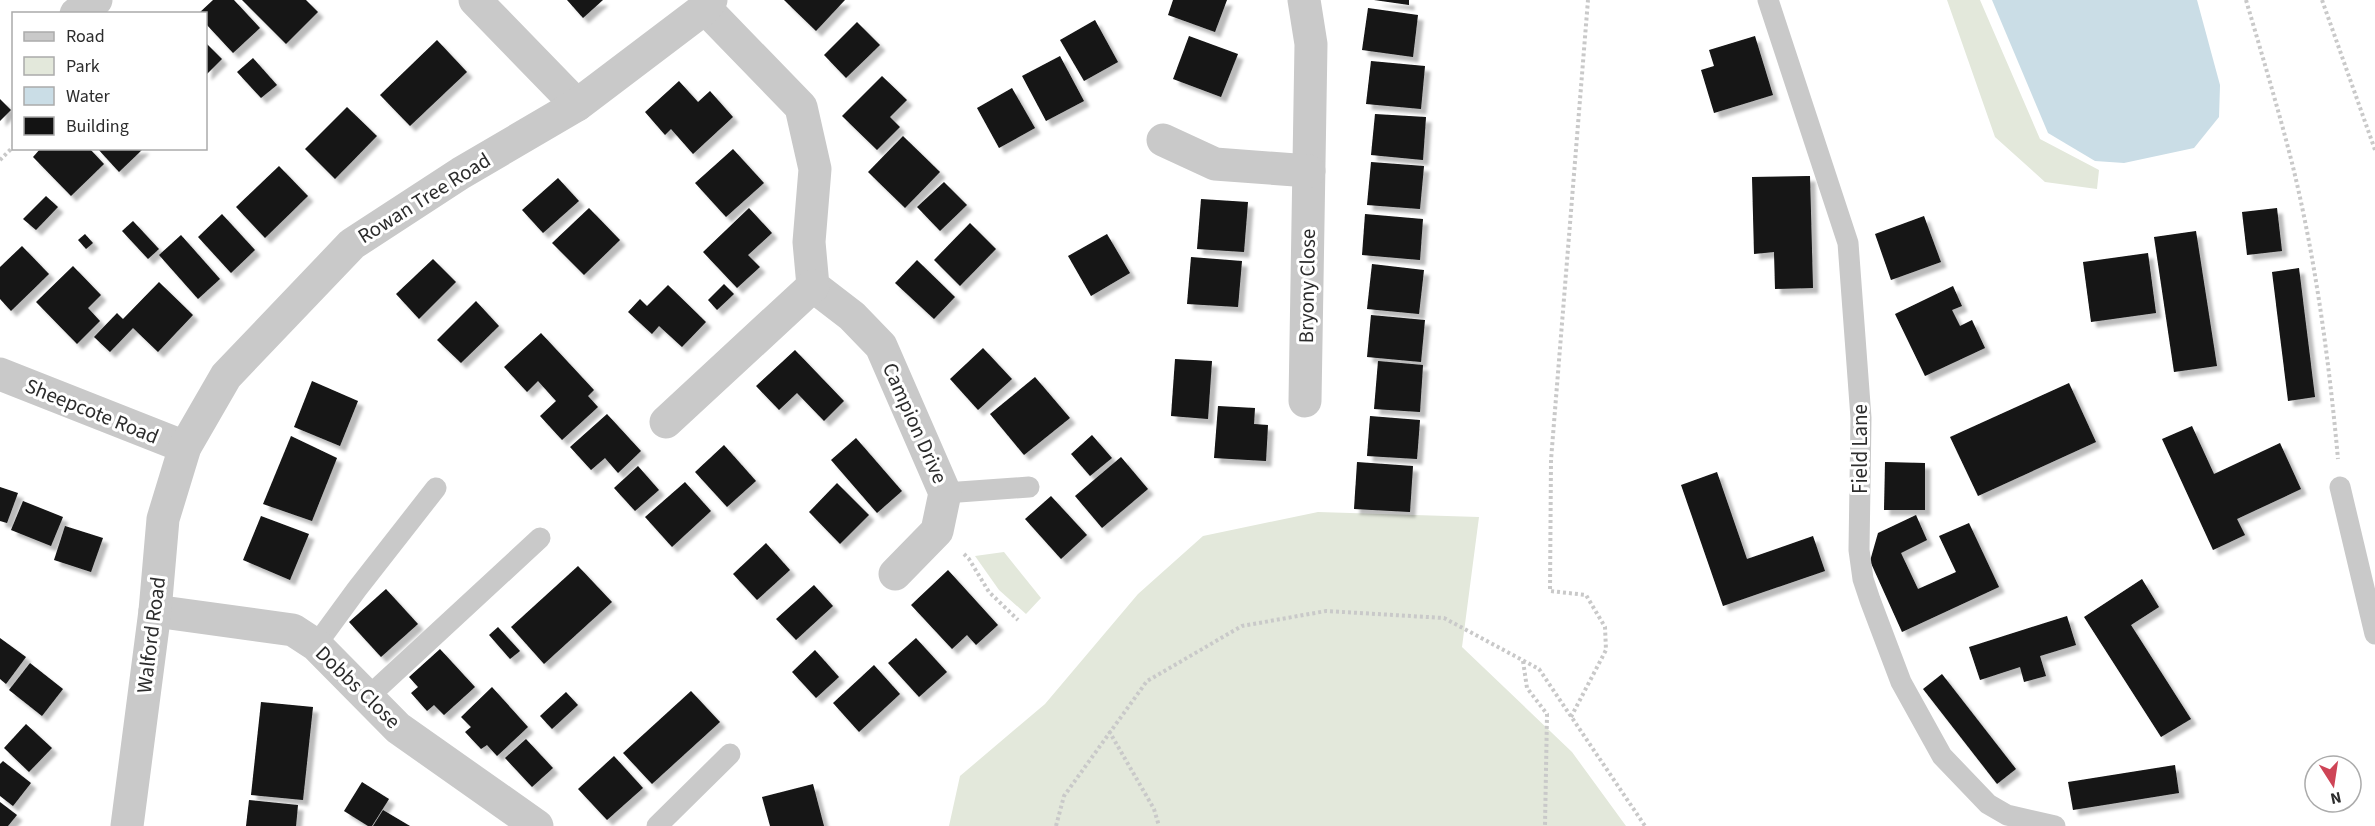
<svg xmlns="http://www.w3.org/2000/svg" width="2375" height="826" font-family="'Source Sans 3',sans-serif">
<defs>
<filter id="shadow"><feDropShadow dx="5.5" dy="5.5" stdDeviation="1.5" flood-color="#0004"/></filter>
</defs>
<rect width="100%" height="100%" fill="#fff"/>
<!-- green -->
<g fill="#e3e8db">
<path d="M1947 0H1980L2040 139 2099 170 2097 189 2045 182 1995 137Z"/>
<path d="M1318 512 1479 517 1462 647 1572 752 1626 826H949L960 776 1045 704 1138 594 1203 536Z"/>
<path d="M1004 552 1041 598 1026 614 999 590 975 556Z"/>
</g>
<!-- water -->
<path fill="#cadde6" d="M1992 0H2197L2220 85 2219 117 2194 148 2124 163 2095 161 2048 133Z"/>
<!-- building -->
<g fill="#131313" filter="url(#shadow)">
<path d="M213 0H234L260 28 233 53 206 24V14H198Z"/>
<path d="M242 0H306L318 12 286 44Z"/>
<path d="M567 0H603L583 18Z"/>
<path d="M784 0H845L816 31Z"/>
<path d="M1173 0H1227L1215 32 1168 15Z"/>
<path d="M1374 0H1409V5Z"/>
<path d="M1368 8 1418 15 1413 57 1362 50Z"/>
<path d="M1095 20 1118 62 1084 81 1060 40Z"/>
<path d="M857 22 880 45 846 78 824 55Z"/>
<path d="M1189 36 1238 54 1221 97 1173 79Z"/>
<path d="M1755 36 1773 95 1714 113 1701 70 1714 66 1709 50Z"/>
<path d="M437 40 467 72 410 126 380 95Z"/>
<path d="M206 43 222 59 206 75Z"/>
<path d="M1060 56 1084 101 1046 121 1022 76Z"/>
<path d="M253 58 277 85 261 98 237 72Z"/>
<path d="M1371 61 1425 66 1421 109 1366 104Z"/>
<path d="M882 76 907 100 890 117 900 127 877 150 842 116Z"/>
<path d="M679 81 698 102 710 91 733 117 693 154 671 129 665 135 645 112Z"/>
<path d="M1012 88 1035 128 999 148 977 108Z"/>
<path d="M0 99 11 110 0 121Z"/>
<path d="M347 107 377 136 335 179 305 149Z"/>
<path d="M1375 114 1426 117 1423 160 1371 155Z"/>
<path d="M903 136 940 172 905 208 868 172Z"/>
<path d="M41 148H89L104 164 71 196 33 157Z"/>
<path d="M97 148H144L119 172Z"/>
<path d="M733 149 764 183 726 217 695 183Z"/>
<path d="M1371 162 1424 166 1420 209 1367 205Z"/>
<path d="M279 166 308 196 265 238 236 207Z"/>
<path d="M1810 176 1813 288 1775 289 1774 252 1754 254 1752 177Z"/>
<path d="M558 178 579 201 543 233 522 210Z"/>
<path d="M944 182 967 205 940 231 917 207Z"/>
<path d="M46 196 58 207 36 230 23 219Z"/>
<path d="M1201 199 1248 202 1244 252 1197 249Z"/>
<path d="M589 208 620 240 584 275 552 243Z"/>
<path d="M749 208 772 233 748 255 760 267 737 288 703 252Z"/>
<path d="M2277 208 2282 251 2247 255 2242 212Z"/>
<path d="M222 214 255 250 231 273 198 237Z"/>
<path d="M1365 214 1423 219 1420 260 1362 255Z"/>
<path d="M1924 216 1941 262 1891 280 1875 234Z"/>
<path d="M133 221 159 249 148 259 122 231Z"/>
<path d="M970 223 996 249 960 286 934 260Z"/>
<path d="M2196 231 2217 366 2174 372 2154 237Z"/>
<path d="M85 234 93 243 86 249 78 240Z"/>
<path d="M1107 234 1130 273 1091 296 1068 256Z"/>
<path d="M181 235 220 279 198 299 159 255Z"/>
<path d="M22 246 49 274 11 311 0 299V267Z"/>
<path d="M2148 253 2156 313 2091 322 2083 262Z"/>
<path d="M1191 257 1242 261 1238 307 1187 304Z"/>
<path d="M433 259 456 282 419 319 396 294Z"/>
<path d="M917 260 955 297 934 319 895 283Z"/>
<path d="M1372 264 1424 270 1419 314 1367 309Z"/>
<path d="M73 266 101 295 88 308 100 321 77 344 36 302Z"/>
<path d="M2299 268 2315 397 2288 401 2272 272Z"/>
<path d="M159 282 193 315 158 352 133 328 110 352 94 337 117 313 123 319Z"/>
<path d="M724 284 734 294 717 310 708 300Z"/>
<path d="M668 285 706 322 682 347 659 326 652 334 628 312 640 299 647 306Z"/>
<path d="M1953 286 1962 306 1952 310 1960 326 1972 320 1985 348 1925 376 1895 314Z"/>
<path d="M476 301 499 326 461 363 437 340Z"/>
<path d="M1371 315 1425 320 1421 362 1367 357Z"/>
<path d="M541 333 594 390 588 396 598 407 562 440 540 416 556 401 538 381 527 392 504 367Z"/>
<path d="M983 348 1012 379 978 410 950 379Z"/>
<path d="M795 350 844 401 824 421 797 393 779 410 756 386Z"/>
<path d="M1175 359 1212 361 1208 419 1171 416Z"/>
<path d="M1378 361 1423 365 1420 412 1374 409Z"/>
<path d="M1035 377 1070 418 1024 455 990 414Z"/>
<path d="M312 381 358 401 340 446 294 427Z"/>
<path d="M2069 383 2096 442 1978 496 1950 437Z"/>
<path d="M1218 406 1255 408 1254 424 1268 425 1266 461 1214 458Z"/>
<path d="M607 414 641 451 618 473 605 458 591 470 570 447Z"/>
<path d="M1370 416 1420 420 1417 459 1367 456Z"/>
<path d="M2192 426 2214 474 2280 443 2301 489 2237 519 2245 535 2213 550 2162 439Z"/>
<path d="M1092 435 1112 458 1090 476 1071 454Z"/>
<path d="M291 436 337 458 312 521 263 504Z"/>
<path d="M856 438 902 491 877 513 831 460Z"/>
<path d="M724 445 756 481 727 507 695 472Z"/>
<path d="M1121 457 1148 489 1102 528 1075 496Z"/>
<path d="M1357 462 1413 466 1410 512 1354 509Z"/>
<path d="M1885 462 1925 463V510H1884Z"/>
<path d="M638 466 659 490 635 511 614 488Z"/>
<path d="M1717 472 1747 559 1813 536 1825 571 1723 606 1681 485Z"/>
<path d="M685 482 711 511 672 547 645 517Z"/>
<path d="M837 483 869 515 840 544 809 512Z"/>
<path d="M0 487 18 493 7 523 0 521Z"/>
<path d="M1051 496 1087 535 1061 559 1025 519Z"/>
<path d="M23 501 63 517 51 546 11 530Z"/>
<path d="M1916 515 1927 540 1901 553 1918 589 1956 572 1939 536 1969 523 1999 587 1902 632 1870 561 1878 533Z"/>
<path d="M261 516 309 534 290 580 243 560Z"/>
<path d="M65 526 103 538 91 572 54 560Z"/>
<path d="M766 543 790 570 757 600 733 574Z"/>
<path d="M578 566 612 602 544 664 511 627Z"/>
<path d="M948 570 998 625 976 645 967 635 952 649 911 605Z"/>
<path d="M2142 579 2159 607 2131 625 2191 719 2161 737 2084 617Z"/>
<path d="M814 585 833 606 796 640 776 619Z"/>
<path d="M386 589 418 624 381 657 349 622Z"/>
<path d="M2067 616 2076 645 2040 656 2046 676 2024 682 2020 667 1980 680 1969 647Z"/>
<path d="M498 627 520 651 510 659 489 635Z"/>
<path d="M0 638 26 657 6 684 0 679Z"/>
<path d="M916 638 947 672 919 697 888 663Z"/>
<path d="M440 649 475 687 444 715 434 705 427 711 411 693 418 687 409 677Z"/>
<path d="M815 650 839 677 816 698 792 672Z"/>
<path d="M30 663 63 689 42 716 9 690Z"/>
<path d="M874 665 900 694 859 732 833 703Z"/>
<path d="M1942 674 2016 769 1997 784 1923 689Z"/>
<path d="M492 687 528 727 497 756 487 745 481 749 465 732 471 727 461 717Z"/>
<path d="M691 691 720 722 652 784 623 753Z"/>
<path d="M566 692 578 705 552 729 540 716Z"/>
<path d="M261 702 313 707 303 800 251 795Z"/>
<path d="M26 724 52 748 29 772 4 748Z"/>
<path d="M526 739 553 768 532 787 505 758Z"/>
<path d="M614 756 643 788 607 820 578 789Z"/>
<path d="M3 761 31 783 13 806 0 796V764Z"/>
<path d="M2175 765 2179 793 2073 810 2068 782Z"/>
<path d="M362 782 389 799 372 826H368L344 811Z"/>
<path d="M813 784 824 826H770L762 797Z"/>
<path d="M249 800 298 805 296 826H246Z"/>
<path d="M0 802 17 815 8 826H0Z"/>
<path d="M383 810 410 826H373Z"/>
</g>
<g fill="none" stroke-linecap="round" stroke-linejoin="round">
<!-- path -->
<g stroke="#c9c9c9" stroke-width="4" stroke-dasharray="3 3" stroke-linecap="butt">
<path d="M2246 0C2262 55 2279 111 2293 167 2316 262 2329 361 2338 459"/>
<path d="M2322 0 2375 150"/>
<path d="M0 160 14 146"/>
<path d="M964 554 969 559 989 592 1018 620"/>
<path d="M1523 661 1527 688 1547 714 1545 826"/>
<path d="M1571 717 1606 650 1605 627 1586 595 1550 591 1551 460 1588 0"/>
<path d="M1109 731 1154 809 1159 826"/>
<path d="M1056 826 1064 796 1147 681 1242 626 1326 611 1444 618 1539 669 1645 826"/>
</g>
<!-- lane -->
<g stroke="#c9c9c9" stroke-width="21">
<path d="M1768 0 1848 243 1861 418 1859 550 1863 579 1870 600 1901 682 1942 756 1988 804 2007 815 2055 826"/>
<path d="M2340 487 2375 634"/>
<path d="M945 493 1029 487"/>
<path d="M316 645 357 589 436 488"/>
<path d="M368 697 540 538"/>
<path d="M657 826 730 754"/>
</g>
<!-- street -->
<g stroke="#c9c9c9" stroke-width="33">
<path d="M475 0 577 105"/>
<path d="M1304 0 1311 44 1305 401"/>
<path d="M705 8 801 107 815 169 809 242 813 286 852 316 881 346 945 493 937 531 895 574"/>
<path d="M76 14 96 0"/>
<path d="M1163 140 1215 164 1309 171"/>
<path d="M0 374 185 447"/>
<path d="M666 422 813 286"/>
<path d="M155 611 293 630 316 645 398 728 537 826"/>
<path d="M127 826 155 611 163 519 185 447 226 376 352 244 461 173 577 105 705 8 711 0"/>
</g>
</g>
<g text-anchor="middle" stroke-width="6" stroke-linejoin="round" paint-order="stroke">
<!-- street labels -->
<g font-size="21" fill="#2c2c2c" stroke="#fff">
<text transform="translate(424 198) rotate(-32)" y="7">Rowan Tree Road</text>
<text transform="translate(1307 286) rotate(-89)" y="7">Bryony Close</text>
<text transform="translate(92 411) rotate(22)" y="7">Sheepcote Road</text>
<text transform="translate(915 423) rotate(66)" y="7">Campion Drive</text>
<text transform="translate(1860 449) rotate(-90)" y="7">Field Lane</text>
<text transform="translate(151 635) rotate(-83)" y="7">Walford Road</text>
<text transform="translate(358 687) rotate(44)" y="7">Dobbs Close</text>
</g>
</g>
<!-- legend -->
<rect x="12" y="12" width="195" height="138" fill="#ffffff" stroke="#ababab" stroke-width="1.5"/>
<rect x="24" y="32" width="30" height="9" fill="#c9c9c9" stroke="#ababab" stroke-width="1.5"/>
<text x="66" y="42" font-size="18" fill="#2c2c2c">Road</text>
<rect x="24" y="57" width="30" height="18" fill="#e3e8db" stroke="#ababab" stroke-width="1.5"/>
<text x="66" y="72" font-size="18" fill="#2c2c2c">Park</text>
<rect x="24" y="87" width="30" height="18" fill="#cadde6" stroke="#ababab" stroke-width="1.5"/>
<text x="66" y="102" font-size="18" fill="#2c2c2c">Water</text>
<rect x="24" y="117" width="30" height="18" fill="#131313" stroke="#ababab" stroke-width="1.5"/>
<text x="66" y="132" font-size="18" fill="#2c2c2c">Building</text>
<!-- north arrow -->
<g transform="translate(2333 784) rotate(168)"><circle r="28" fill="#ffffff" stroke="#ababab" stroke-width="1.5"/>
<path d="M0-4.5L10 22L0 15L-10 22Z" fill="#ce4456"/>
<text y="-9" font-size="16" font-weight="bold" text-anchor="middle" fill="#2c2c2c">N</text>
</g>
</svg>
